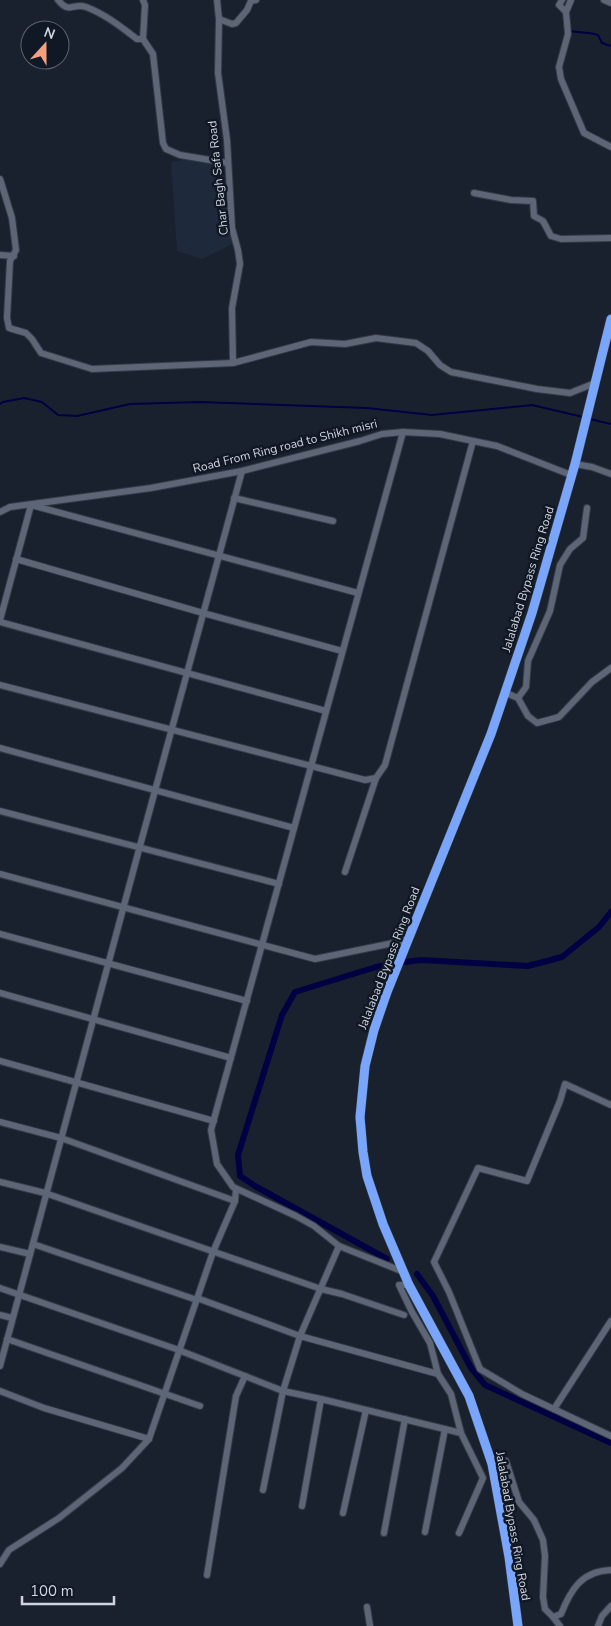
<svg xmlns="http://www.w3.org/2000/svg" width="611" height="1626" font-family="'Nunito Sans',sans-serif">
<rect width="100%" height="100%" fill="#1a212e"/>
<!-- built -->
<path fill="#1f293c" d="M222 157 232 244 202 259 177 251 171 162 189 159Z"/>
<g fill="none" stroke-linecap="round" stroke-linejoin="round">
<!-- stream -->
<g stroke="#000143" stroke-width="2">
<path d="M571 31C580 33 590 32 598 35L602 43 611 46"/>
<path d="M0 404 3 402 24 398 42 402 58 415 77 416 130 404 200 402 367 408 432 415 532 405 583 417"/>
<path d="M590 419 611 424"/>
</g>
<!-- canal -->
<g stroke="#000143" stroke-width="6">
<path d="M405 962 421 960 528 966 562 957 599 927 611 912"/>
<path d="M387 1259 255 1186 240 1176 238 1155 282 1015 295 992 376 967 392 964"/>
<path d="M417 1274 433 1296 471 1368 485 1385 611 1443"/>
</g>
<!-- minor casing -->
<g stroke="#353b46" stroke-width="8">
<g id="minor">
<path d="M58 0C70 15 73 2 86 7 105 14 121 27 137 39H143"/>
<path d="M143 0 145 5 143 39 153 54 163 143 166 149 180 155 228 163"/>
<path d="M217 0 219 19 218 73 227 140 232 228 238 250 240 264 232 308 233 363 311 342 345 344 376 338 416 343 428 351 440 365 451 372 537 389 570 393 595 383"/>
<path d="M562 0 559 5 566 12 568 34 559 67 561 79 584 133 611 147"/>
<path d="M604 0 611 3"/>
<path d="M566 12 571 0"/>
<path d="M219 19 232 24 236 23 247 10 251 1 256 0"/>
<path d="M0 179 12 218 16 250 10 261 7 318 9 328 26 333 32 339 41 353 92 369 233 363"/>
<path d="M474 193 511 200 533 201 534 216 543 221 551 236 561 239 611 238"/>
<path d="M0 255 14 256"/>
<path d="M403 432 211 1130 217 1164 233 1187 296 1216 314 1226 339 1246 404 1272"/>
<path d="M575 464 592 467 611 474"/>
<path d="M234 498 333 521"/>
<path d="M0 512 10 507 151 488 242 471 360 441 382 434 403 432 440 434 497 446 571 475"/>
<path d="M16 559 203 613 342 651"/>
<path d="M0 620 31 505 358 593"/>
<path d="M0 622 326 711"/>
<path d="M0 685 365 780 376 778 385 765 473 441"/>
<path d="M506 693 518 698 528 716 537 723 559 717 592 682 611 668"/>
<path d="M518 698 526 687 528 661 550 611 560 565 570 549 583 538 587 508"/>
<path d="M0 748 294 828"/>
<path d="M0 811 279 884"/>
<path d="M345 872 376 778"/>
<path d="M0 874 315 959 408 940"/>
<path d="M0 934 247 1001"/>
<path d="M0 993 231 1058"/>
<path d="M0 1061 214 1121"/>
<path d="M611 1105 565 1084 560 1101 527 1181 478 1168 434 1262 449 1292 480 1369 522 1394 611 1436"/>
<path d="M0 1122 61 1138 235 1201"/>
<path d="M0 1182 45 1193 321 1289 342 1294 404 1315"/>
<path d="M33 1244 194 1299 197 1298 300 1336 438 1374"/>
<path d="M0 1247 30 1254"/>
<path d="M409 1285H399L412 1312 430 1343 438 1374 451 1394 461 1433 483 1478 459 1533"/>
<path d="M0 1288 176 1349 283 1391 321 1399 461 1433"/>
<path d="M0 1315 12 1318"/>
<path d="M7 1339 200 1406"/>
<path d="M0 1366C79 1068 161 769 242 471"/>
<path d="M0 1391 44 1408 149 1439"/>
<path d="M554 1409 611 1321"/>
<path d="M506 1461 519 1502 534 1520 543 1540 545 1556 543 1597 545 1609 553 1617 560 1626"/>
<path d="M263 1490 283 1391 300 1336 339 1246"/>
<path d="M302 1506 321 1399"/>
<path d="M343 1513 366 1410"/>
<path d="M425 1532 445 1429"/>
<path d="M384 1533 405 1419"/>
<path d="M0 1564 9 1550 59 1518 122 1468 149 1439 213 1252 235 1201 236 1189"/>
<path d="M207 1575 236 1396 245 1376"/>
<path d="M367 1607 370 1626"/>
<path d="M553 1617 561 1614C571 1589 582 1571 611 1570"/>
<path d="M598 1626 602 1616 611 1606"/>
</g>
</g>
<!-- highway casing -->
<g stroke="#353b46" stroke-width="10">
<path id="highway" d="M518 1626 509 1557 492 1464 469 1396 409 1285 383 1224 367 1176 363 1152 360 1117 365 1066 374 1030 387 992 491 734 532 613 575 464 611 319"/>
</g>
<!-- minor -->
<use href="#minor" stroke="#5d6676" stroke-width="6"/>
<!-- highway -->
<use href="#highway" stroke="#79a6fa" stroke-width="9"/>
</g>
<g text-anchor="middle" stroke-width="5" stroke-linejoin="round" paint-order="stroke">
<!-- street labels -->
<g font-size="12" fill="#cfd4dd" stroke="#111825">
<text transform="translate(218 178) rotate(-96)" y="4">Char Bagh Safa Road</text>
<text transform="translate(285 446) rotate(-14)" y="4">Road From Ring road to Shikh misri</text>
<text transform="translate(528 579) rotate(-73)" y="4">Jalalabad Bypass Ring Road</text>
<text transform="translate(389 958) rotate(-69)" y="4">Jalalabad Bypass Ring Road</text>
<text transform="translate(513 1526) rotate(80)" y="4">Jalalabad Bypass Ring Road</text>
</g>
</g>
<!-- north arrow -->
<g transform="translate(45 45) rotate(21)"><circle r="24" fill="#111825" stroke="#5d636f"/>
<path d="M0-4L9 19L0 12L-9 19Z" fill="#f2a07f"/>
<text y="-8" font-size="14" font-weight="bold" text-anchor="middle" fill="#cfd4dd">N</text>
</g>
<!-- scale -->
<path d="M22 1596v8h92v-8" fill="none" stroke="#cfd4dd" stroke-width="2.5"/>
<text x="30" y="1596" font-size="15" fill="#cfd4dd" stroke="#111825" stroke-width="4" paint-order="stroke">100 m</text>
</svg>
